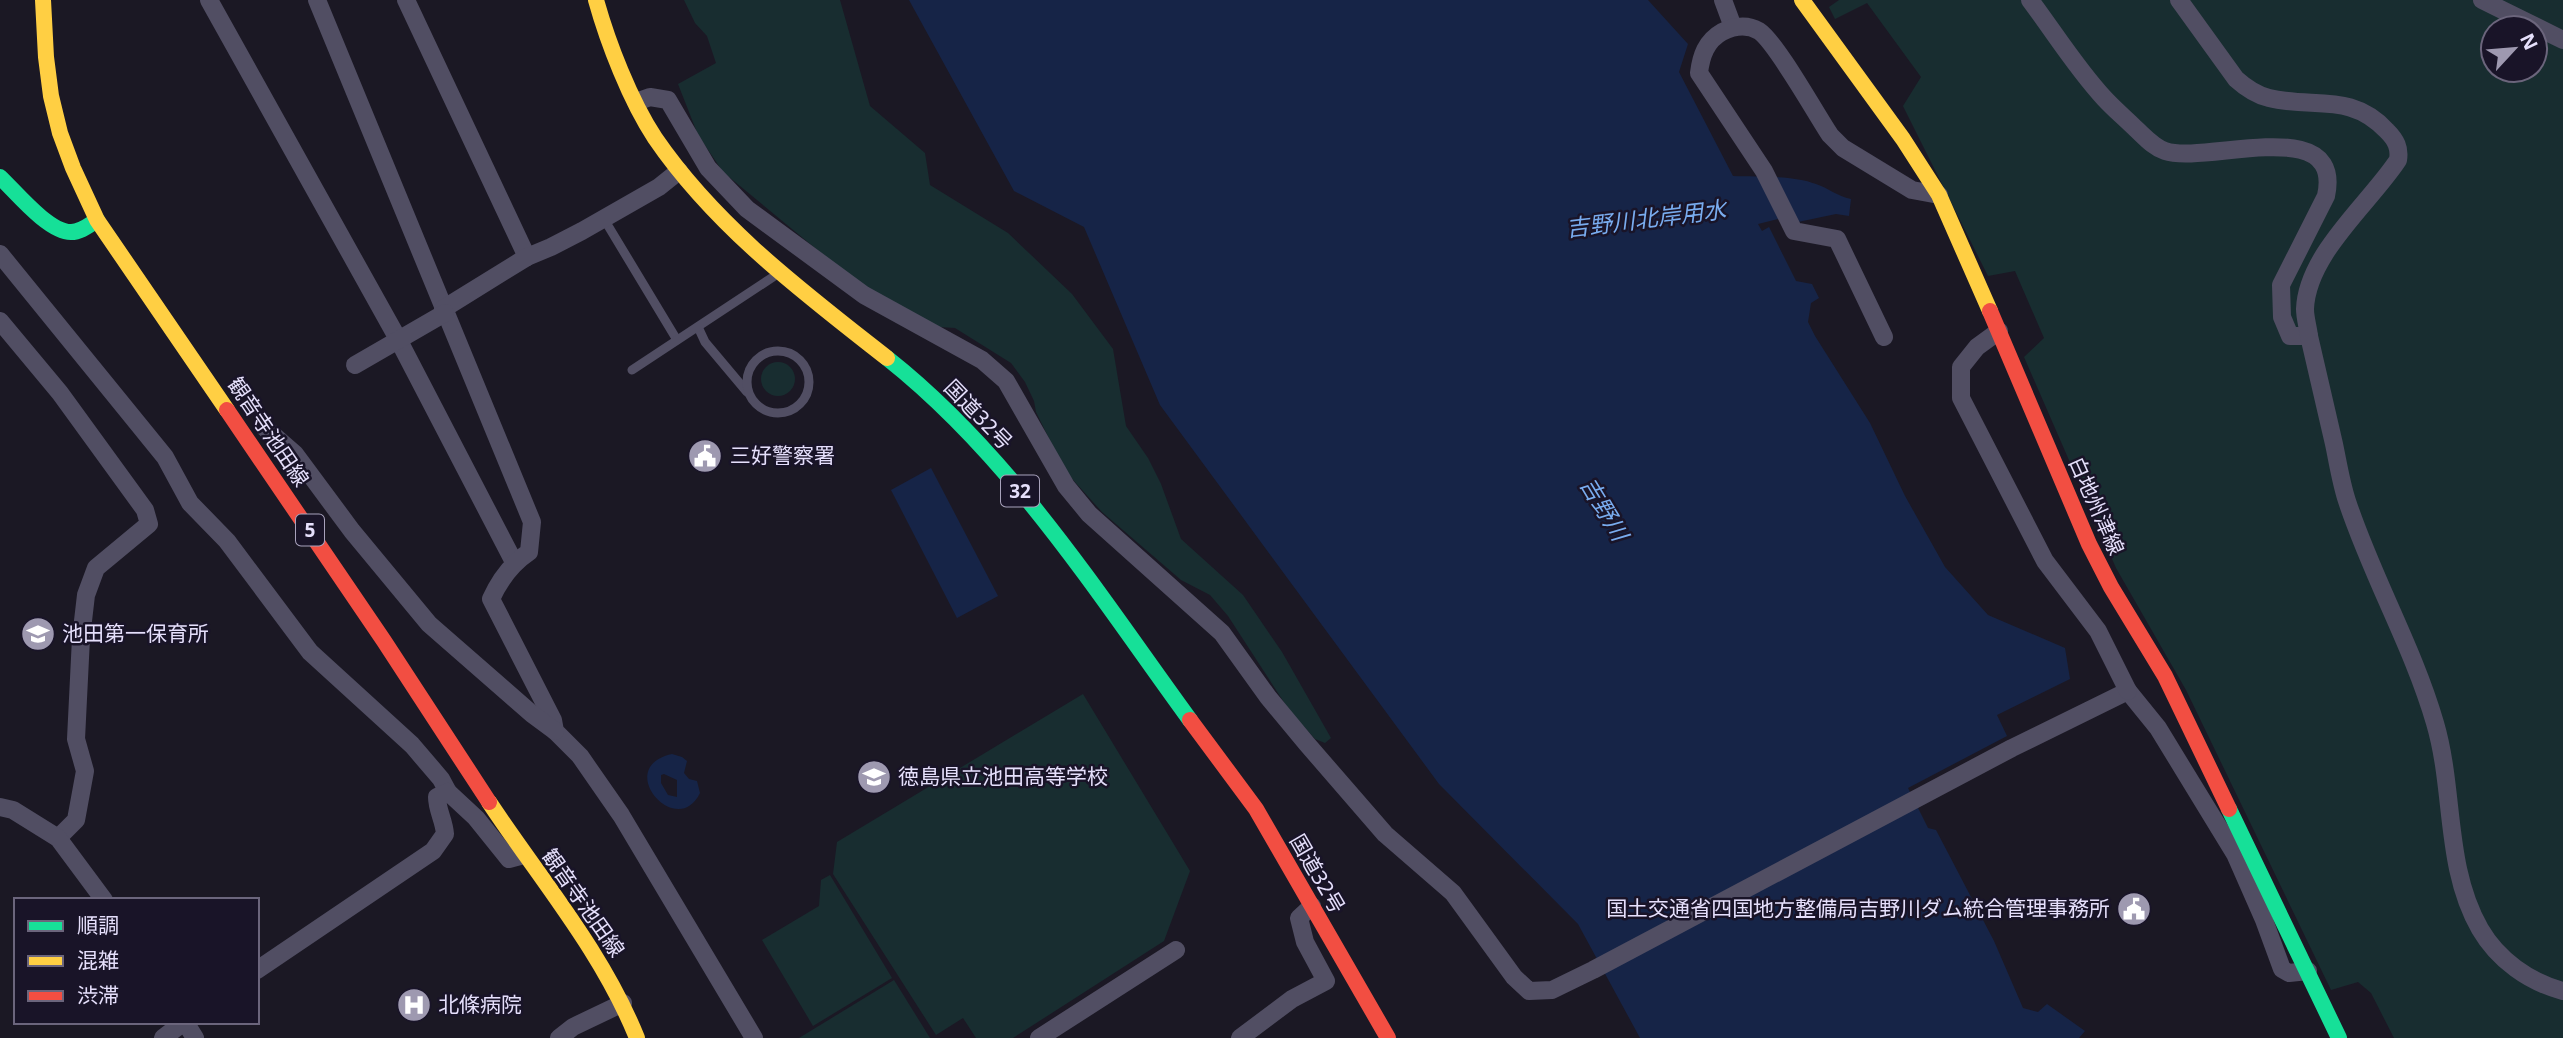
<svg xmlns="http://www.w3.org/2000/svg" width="2563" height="1038" font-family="'Noto Sans','Noto Sans JP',sans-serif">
<rect width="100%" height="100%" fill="#1b1824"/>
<!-- green -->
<g fill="#182d30" fill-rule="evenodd">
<path d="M684 0H840L870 106 925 153 930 185 1008 233 1072 294 1113 349 1126 426 1148 458 1161 484 1181 539 1243 595 1282 652 1331 738 1325 743 1315 739 1289 710 1228 616 1210 595 1181 580 1102 512 1065 471 1036 412 1034 401 1025 382 1011 363 955 328 939 327 861 286 723 172 698 135 678 84 716 63 707 36 695 23Z"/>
<path d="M1839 0H2563V1038H2394L2371 993 2358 982 2331 990 2186 690 2116 568 2024 357 2044 338 2015 271 1988 276 1903 106 1921 77 1867 3 1835 19 1829 7ZM2493 28H2535V70H2493Z"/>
<circle cx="778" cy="379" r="17"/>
<path d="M1083 694 1190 871 1164 941 1013 1038H976L963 1018 936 1035 833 874 837 842Z"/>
<path d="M830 875 892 978 813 1026 762 940 819 906 821 880Z"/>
<path d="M894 980 930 1038H799Z"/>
</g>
<!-- water -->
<g fill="#162447" fill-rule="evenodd">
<path d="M909 0H1648L1688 44 1679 72 1733 176C1758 177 1793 175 1816 184 1828 188 1837 196 1851 199L1849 216 1836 214 1798 222 1794 215 1758 224 1762 231 1769 227 1796 281 1812 284 1819 298 1811 303 1808 322 1815 336 1870 423 1905 496 1945 567 1988 615 2065 648 2070 679 1997 715 2007 736 1908 788 1928 828 1936 830 1994 941 2023 1008 2038 1012 2047 1004 2085 1031 2079 1038H1640L1578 924 1439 784 1160 405 1084 227 1014 191Z"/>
<path d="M931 468 998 596 957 618 891 490Z"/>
<path d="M672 754 682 757 687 761 684 773 689 779 697 781 700 793C677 841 612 767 672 754ZM664 774 677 780V797L668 795 661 783V775Z"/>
</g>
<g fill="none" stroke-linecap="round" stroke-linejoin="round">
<!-- lane -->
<g stroke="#514e63" stroke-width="9">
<path d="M604 219 677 340"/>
<path d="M698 327 705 342 747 392"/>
<circle cx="778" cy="382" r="31"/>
<path d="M632 370 773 277"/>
</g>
<!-- street -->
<g stroke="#514e63" stroke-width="18">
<path d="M209 0 398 339 514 562"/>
<path d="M317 0 532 522 529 552C511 564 500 579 491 599L553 720 555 731 580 756 621 815 754 1038"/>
<path d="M406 0 527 257"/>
<path d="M1723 0 1733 27"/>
<path d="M2030 0C2054 32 2077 69 2104 98 2114 109 2125 118 2135 128 2144 136 2153 147 2165 151 2206 165 2344 112 2326 196L2281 285 2282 317 2290 336H2309"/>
<path d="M2179 0 2236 79C2246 88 2256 95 2269 98 2314 109 2351 92 2387 131 2396 140 2400 148 2398 160 2369 204 2307 254 2305 309 2305 318 2308 327 2309 336 2317 372 2326 408 2334 444 2338 463 2341 483 2347 501 2372 577 2413 647 2435 723 2455 791 2444 866 2480 929 2498 960 2529 982 2563 991"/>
<path d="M2482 0 2563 40"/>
<path d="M636 102 650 97 668 100 708 168 747 209 864 295 982 360 1006 381 1066 486 1089 514 1222 633 1268 697 1307 744 1385 834 1453 893 1514 977 1529 991 1552 990 1593 970 2012 748 2128 691 2158 728 2235 854 2264 920 2282 969 2289 973 2308 971"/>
<path d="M0 254 165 457 190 503 227 541 310 652 412 745 441 779 448 792"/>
<path d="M443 309 527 257 551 247 582 231 659 187 679 171"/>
<path d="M0 321 60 393 145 510 149 524 96 568 86 595 81 638 76 739 85 771 76 820 58 838"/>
<path d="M1999 331 1977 347 1961 367V398L2045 561 2098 631 2128 691"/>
<path d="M1884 337 1837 239 1794 231 1764 171 1699 73C1701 56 1706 41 1722 32 1734 26 1747 24 1759 31 1776 42 1816 114 1830 135L1843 148 1912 190 1939 195"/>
<path d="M355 365 445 313"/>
<path d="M264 427 295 454 352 531 429 624 532 714 555 731"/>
<path d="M0 807 13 810 58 838 104 900"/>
<path d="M257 970 433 851 445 834C444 820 437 810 437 797L448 792 476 818 509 859 524 855"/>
<path d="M185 1022 195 1038"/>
<path d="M163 1038 184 1022"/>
<path d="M559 1038 573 1027 623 1003"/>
<path d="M1039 1038 1176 950"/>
<path d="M1240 1038 1292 999 1326 981 1305 942 1299 918 1312 906"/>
</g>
<!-- fast -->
<g stroke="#16e098" stroke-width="16">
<path d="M0 177C16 192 48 232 71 232 81 232 89 225 97 220"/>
<path d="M887 358C1011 456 1098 594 1190 720"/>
<path d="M2229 809 2339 1038"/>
</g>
<!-- slow -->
<g stroke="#ffcf43" stroke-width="16">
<path d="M43 0 46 57 51 96 60 133 73 168 97 220 227 410"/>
<path d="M596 0C608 43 630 100 655 138 716 227 803 292 887 358"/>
<path d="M1802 0 1903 139 1939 195 1990 311"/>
<path d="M489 802C540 879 602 951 637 1038"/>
</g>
<!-- jam -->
<g stroke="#f24e42" stroke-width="16">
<path d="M1990 311 2089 544 2111 587 2165 676 2229 809"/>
<path d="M227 410 384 641 489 802"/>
<path d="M1190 720 1256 809 1388 1038"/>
</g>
</g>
<!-- icons -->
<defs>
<g id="civic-disc" transform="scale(1.75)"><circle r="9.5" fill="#9e99b0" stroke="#191428"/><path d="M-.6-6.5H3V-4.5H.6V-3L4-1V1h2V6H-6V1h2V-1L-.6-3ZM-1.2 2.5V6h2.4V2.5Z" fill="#fff"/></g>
<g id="school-disc" transform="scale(1.75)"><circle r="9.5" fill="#9e99b0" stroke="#191428"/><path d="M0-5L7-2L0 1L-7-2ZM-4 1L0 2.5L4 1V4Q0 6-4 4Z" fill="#fff"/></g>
<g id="hospital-disc" transform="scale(1.75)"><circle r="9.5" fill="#9e99b0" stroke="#191428"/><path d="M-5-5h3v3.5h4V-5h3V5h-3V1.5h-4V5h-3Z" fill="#fff"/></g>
</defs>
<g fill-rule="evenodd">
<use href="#civic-disc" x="705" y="456"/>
<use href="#school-disc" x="38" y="634"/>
<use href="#school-disc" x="874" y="777"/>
<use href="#civic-disc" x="2134" y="909"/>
<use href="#hospital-disc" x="414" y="1005"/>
</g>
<g text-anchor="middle" stroke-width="5" stroke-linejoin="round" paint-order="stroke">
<!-- shield labels -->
<g fill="#191428" stroke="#a8a2bc" stroke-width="2">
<rect x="1001" y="475.5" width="38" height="31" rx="5"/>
<rect x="296" y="514.5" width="28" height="31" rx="5"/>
</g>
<g font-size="19" font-weight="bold" fill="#e5dffb">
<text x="1020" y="498">32</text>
<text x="310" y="537">5</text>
</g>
<!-- street labels -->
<g font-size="21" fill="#e5dffb" stroke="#191428">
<text transform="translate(978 415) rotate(46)" y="7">国道32号</text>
<text transform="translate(268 432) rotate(56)" y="7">観音寺池田線</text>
<text transform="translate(2096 506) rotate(66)" y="7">白地州津線</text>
<text transform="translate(1317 874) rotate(60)" y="7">国道32号</text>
<text transform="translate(583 903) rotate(55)" y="7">観音寺池田線</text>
</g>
<!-- poi labels -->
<g font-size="21" fill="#e5dffb" stroke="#191428" text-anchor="start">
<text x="730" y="463">三好警察署</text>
<text x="62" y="641">池田第一保育所</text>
<text x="898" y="784">徳島県立池田高等学校</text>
<text x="2110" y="916" text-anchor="end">国土交通省四国地方整備局吉野川ダム統合管理事務所</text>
<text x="438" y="1012">北條病院</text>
</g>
<!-- water labels -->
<g font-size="23" font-style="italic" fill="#79acef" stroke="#191428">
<text transform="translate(1646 219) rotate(-7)" y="8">吉野川北岸用水</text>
<text transform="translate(1604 509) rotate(59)" y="8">吉野川</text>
</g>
</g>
<!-- legend -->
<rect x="14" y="898" width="245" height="126" fill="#191428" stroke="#6b657c" stroke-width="2"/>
<rect x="28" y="921" width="35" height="10" fill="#16e098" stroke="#6b657c" stroke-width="2"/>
<text x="77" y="933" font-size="21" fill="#e5dffb">順調</text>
<rect x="28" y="956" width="35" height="10" fill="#ffcf43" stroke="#6b657c" stroke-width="2"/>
<text x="77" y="968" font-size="21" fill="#e5dffb">混雑</text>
<rect x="28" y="991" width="35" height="10" fill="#f24e42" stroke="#6b657c" stroke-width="2"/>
<text x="77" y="1003" font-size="21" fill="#e5dffb">渋滞</text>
<!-- north arrow -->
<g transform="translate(2514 49) rotate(64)"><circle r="33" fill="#191428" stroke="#6b657c" stroke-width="2"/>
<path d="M0-5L12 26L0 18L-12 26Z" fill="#9e99b0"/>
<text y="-10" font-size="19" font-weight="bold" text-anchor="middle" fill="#e5dffb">N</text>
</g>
</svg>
